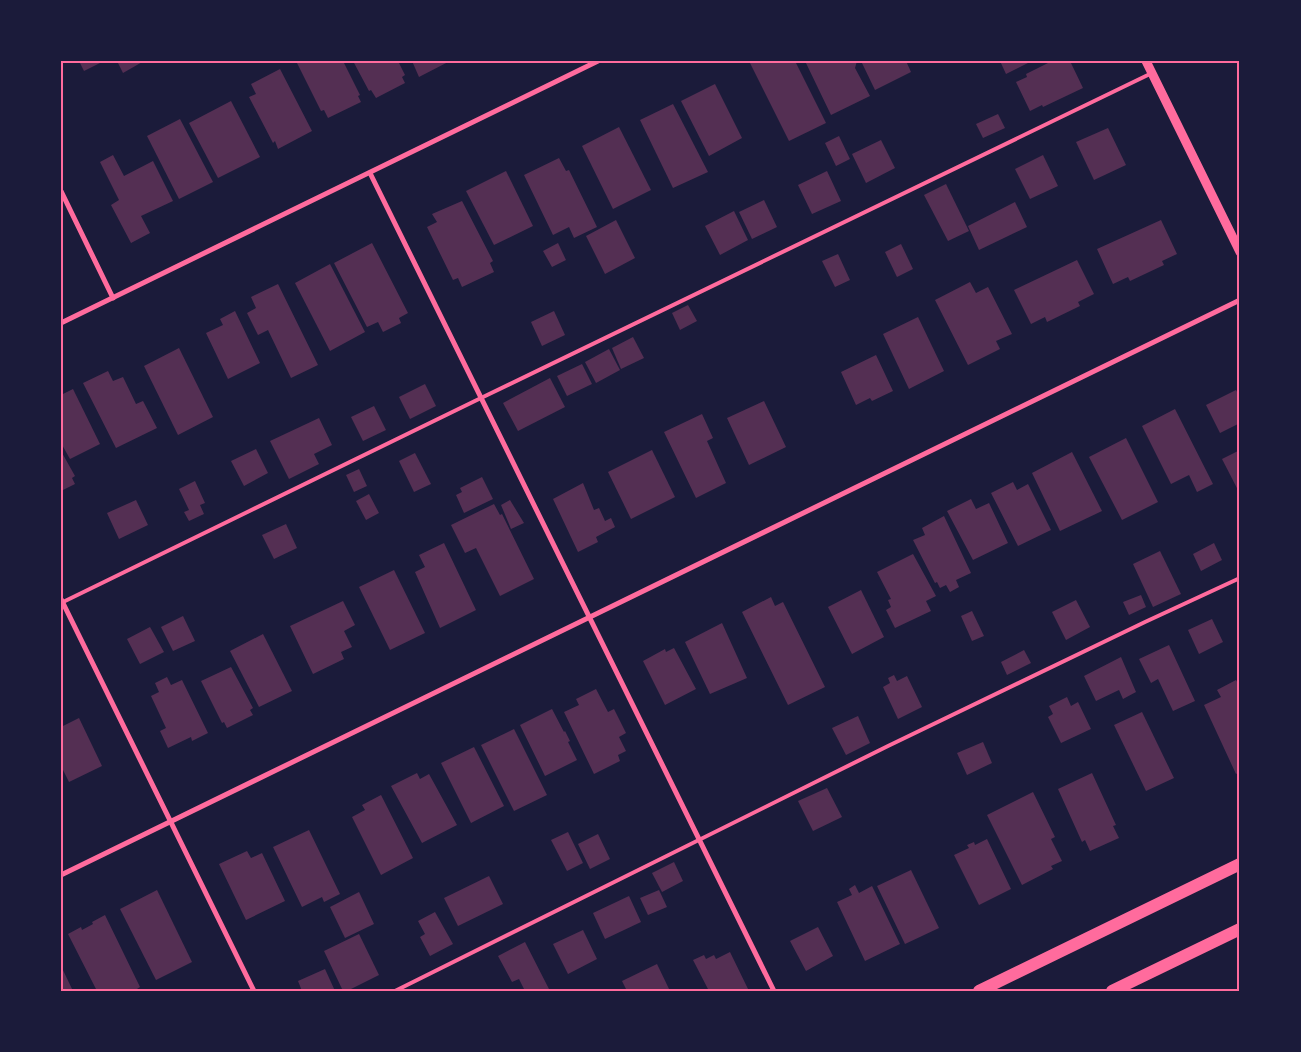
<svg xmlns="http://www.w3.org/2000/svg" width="1301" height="1052" font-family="'Source Sans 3',sans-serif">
<rect width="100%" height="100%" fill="#1b1b3a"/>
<!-- building -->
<g fill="#542f53">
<path d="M79 61H104L84 71Z"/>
<path d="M117 61H144L123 73Z"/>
<path d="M299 61H343L360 95 358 96 361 102 328 118 324 110 321 111 297 63Z"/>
<path d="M353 61H398L405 75 402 77 405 83 376 98 371 90 369 91Z"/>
<path d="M412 61H450L419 77Z"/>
<path d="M753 61H795L826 123 789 141 750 63Z"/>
<path d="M805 61H857L855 68 870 96 831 115Z"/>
<path d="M861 61H906L911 72 875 90Z"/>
<path d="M1000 61H1027L1028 63 1006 74Z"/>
<path d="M1052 61H1070L1083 88 1043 107 1042 105 1030 111 1016 82 1027 77 1026 74Z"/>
<path d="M280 69 312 131 278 149 275 141 273 143 249 97 256 94 251 84Z"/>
<path d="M715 84 742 138 709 156 681 101Z"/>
<path d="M231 101 260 157 218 178 189 123Z"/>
<path d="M673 104 708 172 673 188 640 120Z"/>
<path d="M998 114 1005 128 983 138 976 124Z"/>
<path d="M180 119 213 182 179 199 147 136Z"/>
<path d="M619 127 651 190 613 209 582 146Z"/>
<path d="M1108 128 1126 165 1094 180 1076 142Z"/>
<path d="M839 136 850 159 836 166 825 143Z"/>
<path d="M881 140 895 168 866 183 852 154Z"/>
<path d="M113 155 124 176 153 161 173 201 141 216 150 233 131 243 111 205 119 200 100 162Z"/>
<path d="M1043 155 1058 186 1030 199 1015 169Z"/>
<path d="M559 158 566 171 569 170 597 227 574 238 569 227 553 235 524 175Z"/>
<path d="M506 171 533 226 494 245 466 191Z"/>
<path d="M827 171 841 201 812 214 798 185Z"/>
<path d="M946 184 969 231 948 241 924 195Z"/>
<path d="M764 200 777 227 752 239 739 212Z"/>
<path d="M462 201 493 261 490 263 494 272 462 287 458 278 453 280 427 227 437 222 432 214Z"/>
<path d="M1015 202 1027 227 979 250 968 226Z"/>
<path d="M734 211 748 240 720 255 705 226Z"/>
<path d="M616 220 635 258 605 274 586 236Z"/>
<path d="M1161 220 1177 254 1162 261 1164 265 1130 281 1128 277 1113 284 1097 249Z"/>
<path d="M372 243 408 313 399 318 401 323 383 332 378 322 367 327 334 263Z"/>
<path d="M558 243 566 260 552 267 543 251Z"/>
<path d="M901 244 913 269 897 277 885 252Z"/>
<path d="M838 254 850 280 835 287 822 261Z"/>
<path d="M1077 260 1094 294 1078 302 1080 306 1047 322 1045 317 1031 324 1014 290Z"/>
<path d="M330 264 365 332 330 351 295 283Z"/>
<path d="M970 282 976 293 988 287 1012 334 996 341 1000 349 968 365 935 300Z"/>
<path d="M278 284 318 365 291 378 268 330 258 335 247 313 256 308 251 297Z"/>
<path d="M688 305 697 321 680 330 672 313Z"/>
<path d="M235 311 260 363 228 379 206 333 223 325 220 319Z"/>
<path d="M554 311 565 335 542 346 531 322Z"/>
<path d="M918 317 944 371 909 389 883 334Z"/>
<path d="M633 337 644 358 621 369 612 348Z"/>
<path d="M179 348 213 417 178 435 144 366Z"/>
<path d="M609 349 620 370 596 383 585 362Z"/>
<path d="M876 355 893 391 872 401 870 398 856 405 841 372Z"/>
<path d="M582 364 592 384 567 396 557 376Z"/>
<path d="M108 371 113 381 123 377 136 404 143 401 157 428 116 448 83 383Z"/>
<path d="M550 378 565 407 518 431 503 403Z"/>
<path d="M425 384 436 406 410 419 399 397Z"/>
<path d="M73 389 100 444 70 459 61 443V395Z"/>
<path d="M1236 390 1240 397V423L1220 433 1206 405Z"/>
<path d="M764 401 786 447 749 465 727 418Z"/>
<path d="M374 406 386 430 363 441 351 417Z"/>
<path d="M1175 409 1213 484 1197 492 1189 475 1171 484 1142 426Z"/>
<path d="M702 414 713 438 707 441 726 483 696 498 664 432Z"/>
<path d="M319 418 332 445 314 454 319 464 289 479 270 441Z"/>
<path d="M1126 438 1158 502 1122 520 1089 457Z"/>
<path d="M256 449 268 473 244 486 231 461Z"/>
<path d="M652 450 675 497 631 519 608 472Z"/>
<path d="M1240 450V494L1222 459Z"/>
<path d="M61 451 75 476 72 478 75 484 61 491Z"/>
<path d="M1072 452 1102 511 1060 531 1032 473Z"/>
<path d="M415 453 431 484 414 492 399 461Z"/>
<path d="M359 469 367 486 354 492 346 475Z"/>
<path d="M482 477 493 499 464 513 456 495 462 492 460 488Z"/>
<path d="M195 481 205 503 200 505 204 514 189 521 184 512 189 510 179 489Z"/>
<path d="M1013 482 1017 490 1028 484 1051 530 1018 546 991 493Z"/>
<path d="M583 483 594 510 599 508 605 521 611 518 615 527 596 537 598 542 578 552 553 499Z"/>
<path d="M369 494 379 513 366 520 356 501Z"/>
<path d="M971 499 976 509 989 503 1008 543 973 560 947 511Z"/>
<path d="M136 500 148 525 119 539 107 513Z"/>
<path d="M510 500 524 523 511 529 501 505Z"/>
<path d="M494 504 500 515 502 514 534 579 500 596 476 548 465 553 451 525Z"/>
<path d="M944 516 971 573 956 580 959 587 950 592 946 585 940 588 937 582 935 583 913 540 925 535 922 528Z"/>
<path d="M286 524 297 548 274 559 262 535Z"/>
<path d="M444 543 476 610 440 628 415 572 425 567 419 555Z"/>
<path d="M1214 543 1222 560 1201 571 1193 554Z"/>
<path d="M1160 551 1181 594 1153 607 1133 564Z"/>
<path d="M913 554 936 596 926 601 931 611 895 628 886 610 891 607 888 600 891 599 877 572Z"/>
<path d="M394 570 425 633 390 650 359 587Z"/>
<path d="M861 590 884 637 852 654 828 607Z"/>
<path d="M1141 595 1146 607 1129 615 1123 602Z"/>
<path d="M771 597 775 606 783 602 825 687 788 705 742 612Z"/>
<path d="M1076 600 1090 627 1066 640 1052 612Z"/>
<path d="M343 601 355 625 344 631 352 647 341 652 344 659 313 674 290 626Z"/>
<path d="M972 611 984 636 972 641 961 616Z"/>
<path d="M183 616 195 641 173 651 161 627Z"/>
<path d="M1212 619 1223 642 1199 654 1188 630Z"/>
<path d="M722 623 747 678 710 694 685 642Z"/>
<path d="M150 627 164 652 140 664 127 639Z"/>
<path d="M263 634 292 691 259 707 230 651Z"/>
<path d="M1169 645 1195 701 1173 711 1158 679 1151 683 1139 659Z"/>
<path d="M674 648 696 689 665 705 643 661 665 649 666 652Z"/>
<path d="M1024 650 1031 663 1007 675 1001 662Z"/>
<path d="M1121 657 1136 692 1123 699 1119 690 1096 701 1084 676Z"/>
<path d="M231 667 253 708 250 710 253 715 227 728 224 722 222 723 201 681Z"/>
<path d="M894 675 897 681 907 676 922 707 898 719 883 687 890 683 888 678Z"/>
<path d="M167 677 171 685 182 680 208 733 192 741 191 737 168 748 160 731 166 728 151 696 159 692 155 683Z"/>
<path d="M1236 680 1240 687V772L1236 774 1204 705 1221 697 1217 690Z"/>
<path d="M596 689 608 712 614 709 626 733 619 737 626 751 618 755 620 761 594 774 564 712 579 705 576 699Z"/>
<path d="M1067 697 1071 706 1078 702 1091 729 1061 743 1048 717 1053 714 1049 706Z"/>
<path d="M552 709 564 732 565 731 570 741 568 742 577 760 545 776 520 725Z"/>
<path d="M1142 712 1174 778 1146 791 1114 725Z"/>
<path d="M858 716 870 743 846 755 832 728Z"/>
<path d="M79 718 102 766 69 782 61 766V727Z"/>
<path d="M514 729 547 795 514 811 481 745Z"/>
<path d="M983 742 992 763 967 775 957 753Z"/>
<path d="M474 747 504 806 471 823 441 763Z"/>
<path d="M417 773 420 779 429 774 457 825 422 843 391 786Z"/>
<path d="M1092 773 1116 825 1113 826 1119 838 1090 851 1085 840 1082 842 1058 789Z"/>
<path d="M827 788 842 817 813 831 798 801Z"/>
<path d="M1033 792 1055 837 1051 839 1062 861 1051 866 1053 869 1022 885 987 815Z"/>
<path d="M381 795 413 858 381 875 352 817 365 810 362 805Z"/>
<path d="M309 830 340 894 324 902 322 897 302 907 273 847Z"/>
<path d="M568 832 583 863 567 871 551 840Z"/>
<path d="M598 834 610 859 590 869 578 844Z"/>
<path d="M987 839 1011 889 979 905 954 855 969 848 967 845 974 842 975 845Z"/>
<path d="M247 851 251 858 262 853 285 901 246 920 219 864Z"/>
<path d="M674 862 683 881 662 892 652 873Z"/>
<path d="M911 870 939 928 905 944 877 886Z"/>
<path d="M489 876 503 904 458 926 444 898Z"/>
<path d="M855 885 859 893 872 886 900 944 865 961 837 902 852 895 849 889Z"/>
<path d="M157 890 192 962 156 980 120 909Z"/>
<path d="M659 890 667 907 648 915 640 898Z"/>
<path d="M359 892 374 924 345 938 330 907Z"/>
<path d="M629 896 641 922 605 939 593 913Z"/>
<path d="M435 912 453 944 430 956 420 937 425 934 418 921Z"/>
<path d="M105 915 140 987 134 991H97L68 934 81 927 82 930 93 924 92 922Z"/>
<path d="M818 927 833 956 806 971 790 941Z"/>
<path d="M583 930 597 959 568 974 553 944Z"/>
<path d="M359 934 379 975 347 991H343L324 951Z"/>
<path d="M525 942 550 991H525L519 979 512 982 498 956Z"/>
<path d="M730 952 749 991H709L693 960 704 955 706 959 714 955 716 959Z"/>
<path d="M657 964 670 991H627L622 981Z"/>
<path d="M61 966 73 991H61Z"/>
<path d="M325 969 335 991H302L298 981Z"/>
</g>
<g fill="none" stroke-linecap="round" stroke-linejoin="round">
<!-- service -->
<g stroke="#ff6b9d" stroke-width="4">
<path d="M61 603 481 398 1152 73"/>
<path d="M395 991 888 746 1145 622 1240 578"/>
</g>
<!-- minor -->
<g stroke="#ff6b9d" stroke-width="5">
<path d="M370 173 774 991"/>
<path d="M61 191 113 298"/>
<path d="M61 323 598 61"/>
<path d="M61 599 254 991"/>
<path d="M61 875 1240 300"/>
</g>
<!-- tertiary -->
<path stroke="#ff6b9d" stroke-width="9" d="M1146 61 1240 252"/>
<!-- primary -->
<g stroke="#ff6b9d" stroke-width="12">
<path d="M979 991 1240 864"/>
<path d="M1112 991 1240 929"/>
</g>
</g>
<!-- border -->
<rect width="1301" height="1052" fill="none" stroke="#1b1b3a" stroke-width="125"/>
<rect x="62" y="62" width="1176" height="928" fill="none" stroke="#ff6b9d" stroke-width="2"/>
</svg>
